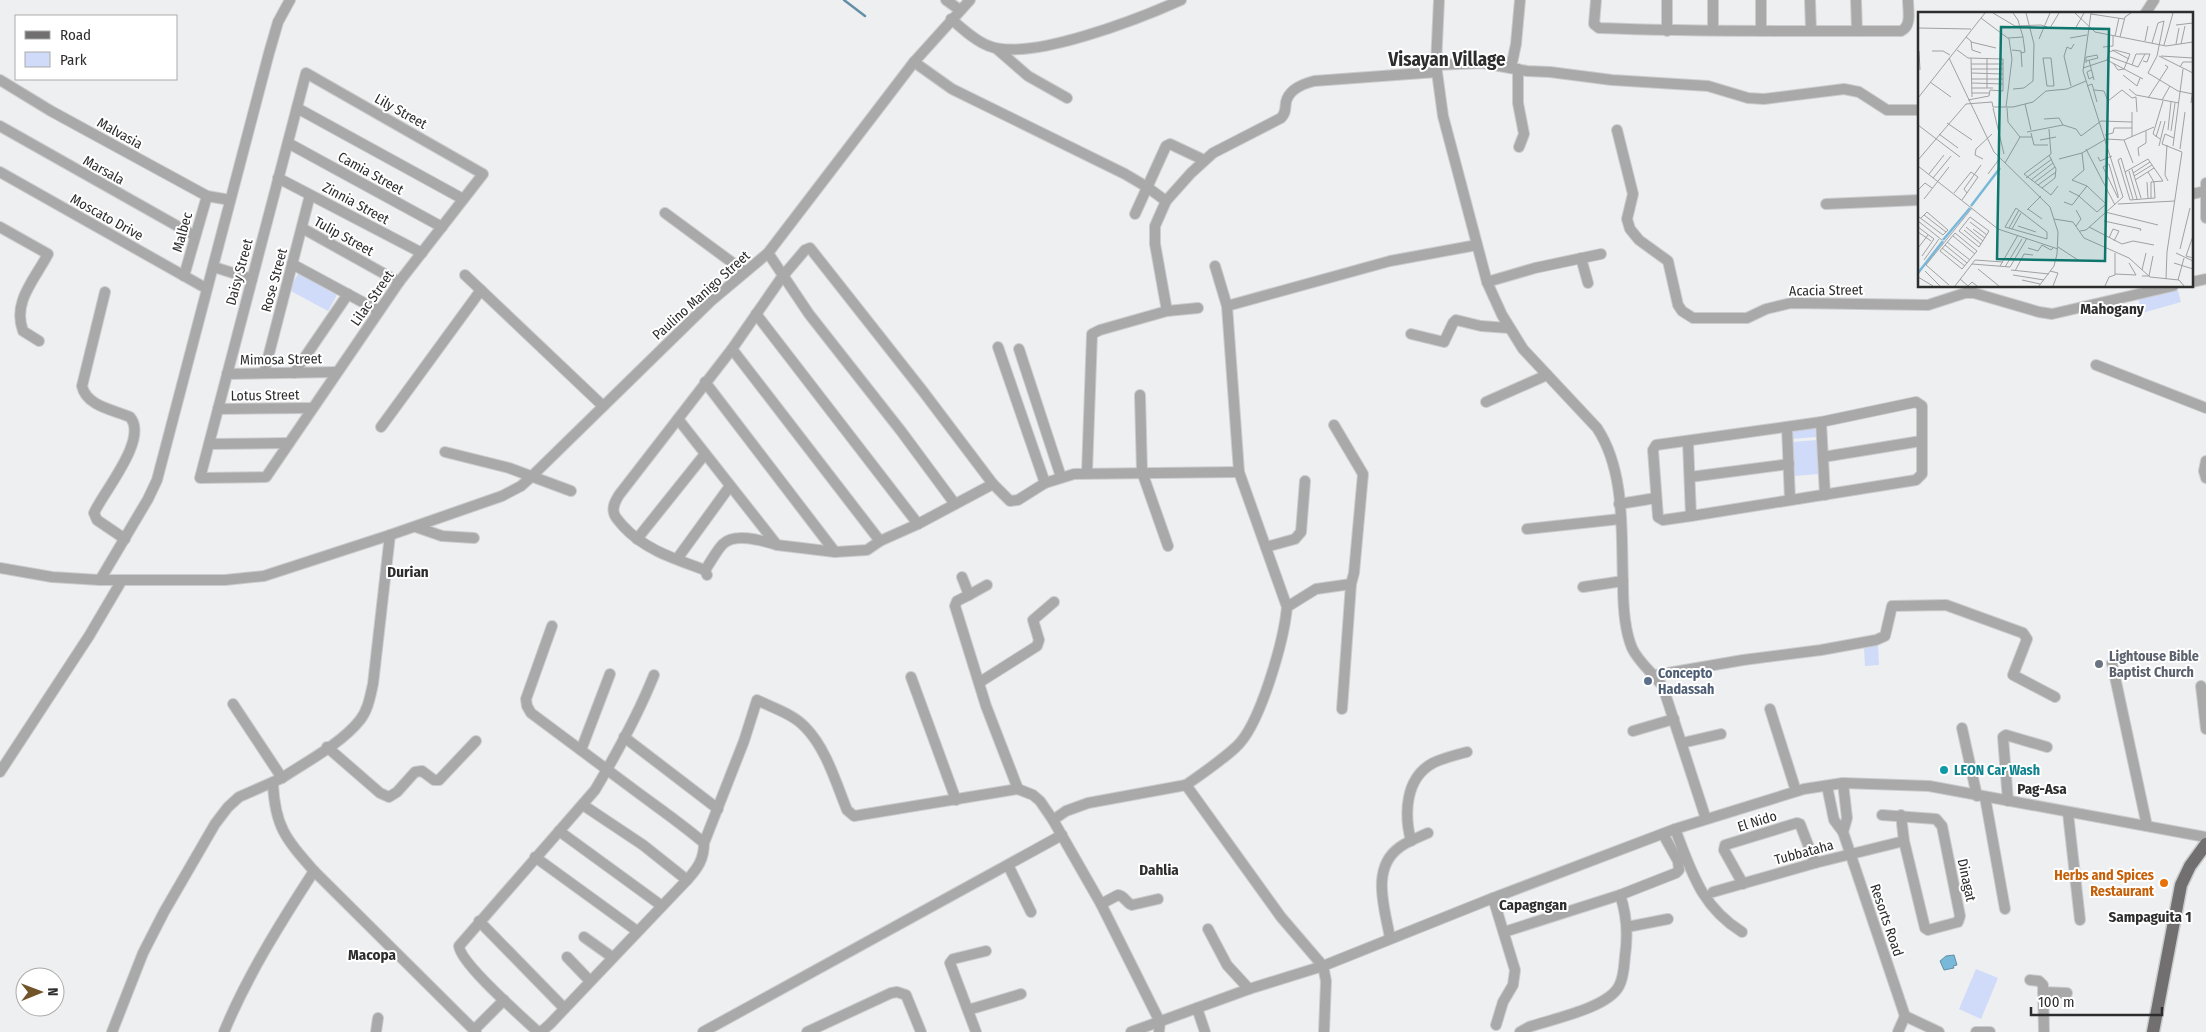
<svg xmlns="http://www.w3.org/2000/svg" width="2206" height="1032" font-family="'Fira Sans Condensed',sans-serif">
<rect width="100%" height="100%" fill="#eeeff1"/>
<!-- green -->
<g fill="#cfdbf8">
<path d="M299 272 338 293 328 311 289 290Z"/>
<path d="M2177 287 2181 302 2142 313 2138 298Z"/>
<path d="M1815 427 1816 437 1791 439V429Z"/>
<path d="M1817 440 1818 474 1794 476 1792 442Z"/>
<path d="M1878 645 1879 665 1865 666 1864 646Z"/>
<path d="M1976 969 1998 978 1981 1019 1959 1009Z"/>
</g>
<!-- water -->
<path fill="#78b9da" stroke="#628fa6" d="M1954 955 1957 965 1953 966 1954 968 1944 970 1940 961 1946 956Z"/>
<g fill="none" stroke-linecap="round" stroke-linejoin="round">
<!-- stream -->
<path stroke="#628fa6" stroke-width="2.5" d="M844 0 865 16"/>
<!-- minor casing -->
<g stroke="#cbccce" stroke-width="12">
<g id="minor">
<path d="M946 0 960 10"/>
<path d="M1439 0 1436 65 1443 116 1487 282 1502 315 1523 349 1597 428C1626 472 1621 533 1623 584 1623 605 1624 629 1632 648 1639 663 1654 674 1663 687L1706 819"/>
<path d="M1596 0 1594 24 1599 28C1699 32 1800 31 1901 31 1912 26 1908 11 1908 0"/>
<path d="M1667 0V31"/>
<path d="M1713 0V30"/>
<path d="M1810 0 1811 30"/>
<path d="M1856 0 1857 31"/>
<path d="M2145 14 2154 0"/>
<path d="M951 19C962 28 975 41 989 46 1030 62 1141 18 1181 0"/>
<path d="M1761 31V0"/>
<path d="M997 49 1028 76 1067 98"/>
<path d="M914 62 952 89 1125 174 1147 187 1166 201 1155 226V244L1167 311"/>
<path d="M1436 65 1482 63 1527 71 1550 72 1612 80 1708 86 1748 98 1764 99 1844 89 1859 92 1887 110H1920"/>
<path d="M1511 68 1516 44 1520 0"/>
<path d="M1518 69V103L1524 134 1519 147"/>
<path d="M306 73 483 174 399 282 266 477 200 478Z"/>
<path d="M0 80 51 111 207 196 230 200"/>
<path d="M297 108 463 199"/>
<path d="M0 126 195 236"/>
<path d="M1617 130 1633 194 1627 219 1630 229 1639 240 1668 261 1678 305 1682 311 1693 318H1747L1766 309 1791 303 1928 305 1965 293H1974L2039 312 2052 314 2173 286"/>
<path d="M288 143 442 227"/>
<path d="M0 172 202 286"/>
<path d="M278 178 422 253"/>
<path d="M2206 183V218"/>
<path d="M2192 194 2206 191"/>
<path d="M1166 201 1191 173 1213 153 1281 118C1286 113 1285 109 1286 102 1289 89 1302 84 1314 81L1437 72"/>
<path d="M1826 204 1920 200"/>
<path d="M665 213 745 272"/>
<path d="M1135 214 1166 146 1170 144 1204 160"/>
<path d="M0 227 48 254C35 279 12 302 23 331L39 341"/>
<path d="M302 228 399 282"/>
<path d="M768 253 809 314 901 431 955 504"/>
<path d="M1581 258 1588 283"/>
<path d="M292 264 379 311"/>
<path d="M1215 266 1227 306 1239 472 1287 607C1284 640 1260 726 1236 747 1221 761 1203 773 1186 785L1281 917 1323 966 1326 981 1324 1032"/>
<path d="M214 267 252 279"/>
<path d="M465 275 603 406"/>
<path d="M184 276 207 196"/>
<path d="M1487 282 1535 268 1601 254"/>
<path d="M2192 282 2206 279"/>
<path d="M105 292 82 386C86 406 114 410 130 417 149 439 103 492 94 513L97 520 125 539"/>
<path d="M1227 306 1390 261 1477 245"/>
<path d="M756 314 918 524"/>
<path d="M1411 334 1444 342 1453 323 1456 320 1481 326 1509 328"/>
<path d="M998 347 1045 483"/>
<path d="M732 349 880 541"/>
<path d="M1019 349 1061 477"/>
<path d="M2096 365 2206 408"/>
<path d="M264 373 310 195"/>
<path d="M294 373 348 294"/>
<path d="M227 374 337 372"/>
<path d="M705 382 835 552"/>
<path d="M1140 395 1142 472 1168 546"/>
<path d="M1486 402 1547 375"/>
<path d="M1916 402 1922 406V474L1916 480 1691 516 1663 520 1658 517 1653 450 1656 445 1821 422Z"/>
<path d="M218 409 312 408"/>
<path d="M678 419 777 545 835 552 867 550 880 541 918 524 993 484"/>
<path d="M1821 422 1825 495"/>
<path d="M381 427 481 290"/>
<path d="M1787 427 1790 500"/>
<path d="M1688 442 1691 516"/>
<path d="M209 444 289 443"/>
<path d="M445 452 509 468 571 491"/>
<path d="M1823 457 1921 441"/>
<path d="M2206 461 2204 471 2206 478"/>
<path d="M1087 472 1092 334 1100 330 1167 311 1198 308"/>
<path d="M1690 477 1789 464"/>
<path d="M1619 504 1656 498"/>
<path d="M416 527 442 536 474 538"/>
<path d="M1527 529 1620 519"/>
<path d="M637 539 705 454"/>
<path d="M1266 547 1295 539 1301 532 1305 481"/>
<path d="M677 559 730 486"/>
<path d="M0 568 52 577 100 580H225L264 576 390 535 502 496 521 486 531 477 711 301 768 253 914 62 970 0"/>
<path d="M705 570C675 559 645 550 623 526 620 522 615 518 614 513 612 506 616 500 619 495L732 349 782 277 805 250 810 248 922 390 993 484 1010 501 1018 500 1045 483 1074 474 1239 472"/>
<path d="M707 575 705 570C711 562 716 551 723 544 735 532 763 541 777 545"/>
<path d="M962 577 969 595 957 601 955 606 986 706 1018 789"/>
<path d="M100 580 148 499 157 480 269 53 278 22 290 0"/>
<path d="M1583 587 1623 581"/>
<path d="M969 595 987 585"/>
<path d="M1287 607 1316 589 1351 584 1354 573 1363 474 1334 425"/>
<path d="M552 626 526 699 527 706 531 713C565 738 599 764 633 789 657 807 682 824 704 843 704 859 698 868 687 880L550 1024 541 1032 537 1031C522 1017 460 963 459 946L595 790C617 753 638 715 654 675"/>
<path d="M2112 663 2147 826"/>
<path d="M1656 675 1743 660 1821 650 1876 640 1885 636 1892 606 1946 605 2023 633 2027 639 2013 675 2055 697"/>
<path d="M911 677 956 800"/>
<path d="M980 682 1037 646 1039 640 1033 620 1054 602"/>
<path d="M2201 686 2206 729"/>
<path d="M233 704 282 778"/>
<path d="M1342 709 1351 584"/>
<path d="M1770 709 1796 791"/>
<path d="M1962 728 1977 796"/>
<path d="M1633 731 1674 719"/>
<path d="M624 737 718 809"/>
<path d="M1682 743 1721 734"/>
<path d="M327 747 380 793 389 797 397 792 415 772 422 771 434 780H439L476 741"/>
<path d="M581 750 610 674"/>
<path d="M0 772 89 636 122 580"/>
<path d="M273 784C275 827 286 839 314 871L476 1032"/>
<path d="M1827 786 1834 820 1843 832 1905 1016"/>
<path d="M1985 797 2005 909"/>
<path d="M2008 801 2003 737 2006 735 2047 747"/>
<path d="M583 805 643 845 687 880"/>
<path d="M2068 813 2080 920"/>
<path d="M1882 815 1936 819 1942 826 1960 916 1958 922 1928 930 1925 928 1904 841 1901 815"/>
<path d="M1053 820 1066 811 1088 803 1186 785"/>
<path d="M1675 829C1692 873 1701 906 1742 932"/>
<path d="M559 831 662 906"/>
<path d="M1843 832 1847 818 1843 783"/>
<path d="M1411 841C1404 814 1405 778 1433 763 1443 758 1455 755 1467 752"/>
<path d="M704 843 744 741 757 700C773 708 793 714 805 727 826 748 836 783 847 810L854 816 1018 789 1033 795 1040 801 1053 820 1101 904 1160 1022 1159 1032"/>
<path d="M535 857 637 931"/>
<path d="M1008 865 1031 912"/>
<path d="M1743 884 1724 850 1725 845 1797 823 1800 824 1815 863"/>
<path d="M1713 892 1815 863 1904 841"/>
<path d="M1493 898 1515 970 1513 985 1503 1002 1496 1025"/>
<path d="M1101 904 1118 895C1125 896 1126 903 1132 905L1158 899"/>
<path d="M479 921 564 1008"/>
<path d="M1627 927 1668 919"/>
<path d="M1208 929 1227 965 1249 989"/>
<path d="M1504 932 1620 895 1676 873 1679 870 1678 861 1663 834"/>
<path d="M584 937 612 957"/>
<path d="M1390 938C1385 909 1370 868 1400 847 1408 841 1419 837 1428 833"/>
<path d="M567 957 590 981"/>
<path d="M2030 980 2039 981 2043 985 2044 1032"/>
<path d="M2043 992 2067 993"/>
<path d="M1197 1008 1205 1032"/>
<path d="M968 1010 1021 994"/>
<path d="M1905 1016 1939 1032"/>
<path d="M474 1030 504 1000"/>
<path d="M112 1032 143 953 164 912 215 824 228 807 239 797 282 778C306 762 342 743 360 720 368 710 370 697 373 684L390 535"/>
<path d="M224 1032C247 976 281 922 314 871"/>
<path d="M376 1032 378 1018"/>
<path d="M703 1032 1062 835"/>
<path d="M807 1032 891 993 897 992 906 995 921 1032"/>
<path d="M976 1032 950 963 953 959 986 951"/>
<path d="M1131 1032 1249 989 1323 966 1493 898 1675 829 1804 789 1843 783 1929 786 2206 837"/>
<path d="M1520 1032 1529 1027C1552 1019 1608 1008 1619 986 1624 977 1624 966 1625 956 1628 935 1627 915 1620 895"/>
<path d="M1898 1032 1905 1016"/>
<path d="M1976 1032H1990"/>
</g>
</g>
<!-- major casing -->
<g stroke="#cbccce" stroke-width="15">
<path id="major" d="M2153 1032 2181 885 2190 866 2206 844"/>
</g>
<!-- minor -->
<use href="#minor" stroke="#aaa9a9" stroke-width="10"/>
<!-- major -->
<use href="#major" stroke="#716f6f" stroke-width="12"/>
</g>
<!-- markers -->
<circle fill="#6b7280" stroke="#fff" stroke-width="2" cx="2099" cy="664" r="5"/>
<circle fill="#5c6f8a" stroke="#fff" stroke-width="2" cx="1648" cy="681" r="5"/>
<circle fill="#0f9aa8" stroke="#fff" stroke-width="2" cx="1944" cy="770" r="5"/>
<circle fill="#e8710a" stroke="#fff" stroke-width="2" cx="2164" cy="883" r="5"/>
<g text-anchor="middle" stroke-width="4" stroke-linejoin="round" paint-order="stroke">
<!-- street labels -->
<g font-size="14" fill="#2d2d2e" stroke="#fff">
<text transform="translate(401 111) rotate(29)" y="5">Lily Street</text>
<text transform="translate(120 133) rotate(29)" y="5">Malvasia</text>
<text transform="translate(104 170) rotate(29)" y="5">Marsala</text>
<text transform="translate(371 173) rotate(29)" y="5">Camia Street</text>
<text transform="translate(356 203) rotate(28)" y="5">Zinnia Street</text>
<text transform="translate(107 217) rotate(29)" y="5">Moscato Drive</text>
<text transform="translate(182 232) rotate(-74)" y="5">Malbec</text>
<text transform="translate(344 236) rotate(29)" y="5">Tulip Street</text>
<text transform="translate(239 272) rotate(-75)" y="5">Daisy Street</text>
<text transform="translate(274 280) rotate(-75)" y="5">Rose Street</text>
<text transform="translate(1826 290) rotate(-1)" y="5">Acacia Street</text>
<text transform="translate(701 295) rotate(-42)" y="5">Paulino Manigo Street</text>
<text transform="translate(372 298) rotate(-55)" y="5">Lilac Street</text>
<text transform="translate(281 359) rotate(-1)" y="5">Mimosa Street</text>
<text transform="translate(265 395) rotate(-1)" y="5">Lotus Street</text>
<text transform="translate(1757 821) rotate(-17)" y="5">El Nido</text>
<text transform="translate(1804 852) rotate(-15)" y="5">Tubbataha</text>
<text transform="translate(1967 880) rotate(78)" y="5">Dinagat</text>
<text transform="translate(1887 920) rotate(71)" y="5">Resorts Road</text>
</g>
<!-- worship labels -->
<g font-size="14" font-weight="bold" fill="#5b616d" stroke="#fff" text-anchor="start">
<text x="2109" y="661">Lightouse Bible<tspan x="2109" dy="16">Baptist Church</tspan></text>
</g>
<!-- service labels -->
<g font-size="14" font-weight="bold" fill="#4e5e75" stroke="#fff" text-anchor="start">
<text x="1658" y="678">Concepto<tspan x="1658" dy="16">Hadassah</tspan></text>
</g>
<!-- culture labels -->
<g font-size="14" font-weight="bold" fill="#0d838f" stroke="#fff" text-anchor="start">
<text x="1954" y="775">LEON Car Wash</text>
</g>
<!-- food labels -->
<g font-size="14" font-weight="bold" fill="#c56008" stroke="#fff" text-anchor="end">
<text x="2154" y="880">Herbs and Spices<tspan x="2154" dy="16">Restaurant</tspan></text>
</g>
<!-- neighbourhood labels -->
<g font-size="15" font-weight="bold" fill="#2d2d2e" stroke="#fff">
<text x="2112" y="314">Mahogany</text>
<text x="408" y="577">Durian</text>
<text x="2042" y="794">Pag-Asa</text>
<text x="1159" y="875">Dahlia</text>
<text x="1533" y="910">Capagngan</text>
<text x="2150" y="922">Sampaguita 1</text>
<text x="372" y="960">Macopa</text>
</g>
<!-- district labels -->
<g font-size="19" font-weight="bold" fill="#2d2d2e" stroke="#fff">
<text x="1447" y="66">Visayan Village</text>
</g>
</g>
<!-- overview -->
<g transform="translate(1918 12)">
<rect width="275" height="275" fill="#eeeff1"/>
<path fill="none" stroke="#78b9da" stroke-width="2.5" d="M53 194 82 156M25 228 52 196M0 261 25 229"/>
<path fill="none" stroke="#a1a1a3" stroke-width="1" d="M75 1 97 14 123 13 132 16 141 1M95 1 100 8 105 25 107 40 103 41M157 1 177 20 248 34 275 30M173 2 206 7M63 6 91 27 94 47 88 95M258 13 275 11M0 16 53 17M157 17 166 1M197 24 201 6M48 25 53 29 54 38 63 41M202 25 207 5 213 1M90 26 105 25M152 26 169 23M121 27 132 1M227 29 230 14M53 30 78 36M234 31 240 11 246 9 239 44 230 61 260 79 275 82M258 32 261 16M263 32 267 14M246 33 255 1M185 35 195 34V23M39 38 50 46 85 47V79L72 78M94 38 103 39 104 55M194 38 211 47M1 39 2 58M14 39H25L32 43M241 44 275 61M243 44 275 46M192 45 220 55 227 42M31 46 76 140 132 195 140 220 139 242 136 254 121 274M53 46 54 85M69 46V76M125 46H133L136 74H129ZM171 48 176 68M189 48 191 40 197 38 212 42 206 57 200 58 195 51M189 48 225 67M168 51V45H169L179 43 180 46 168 49M53 52H85M214 53 218 42H232L229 50 225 49M262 55 265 50H275M165 56 189 48M53 57H85M173 58 169 60 171 67 175 65M53 61 85 62M205 63 219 74 222 66M53 67H85M12 70 33 85M54 71 85 72M153 74 146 44 149 35 153 37 156 32M169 74 174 72 179 90M54 76H75M95 77 106 76 115 69 116 32 108 1M211 77 218 83 261 91M176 78 186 79 190 89 204 78 214 86 218 85M54 81H72M218 85 219 100M0 86 67 1M230 86 250 55 247 53M50 88 71 84 72 78M244 88 252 74M273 91 275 76M107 92 113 118M75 96 86 142M89 96 90 110 102 125M214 100V125M126 107 141 106 145 113M29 111 54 128M0 113 42 145M131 117 133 142 106 162 133 183 140 174M250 118 253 90M253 119 257 91M109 120 145 113 158 117 163 124 183 109 214 110M113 121 116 133H130M21 122 40 136M187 123 195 121 196 116H214M238 125 243 109M242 127 235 122 245 89M122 128 138 125M206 128 236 115M249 133 247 163 250 169M241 134 247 109M255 134 265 57M168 137 197 193M262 137 267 100M164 141 166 158 154 168 169 174M221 144 220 136 228 131V119M180 145 182 149 194 144M203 146 200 148 212 188 237 186 236 170 230 160M203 146 215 187M65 147 57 143 58 137 74 122M141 147 164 141 188 127 206 128 215 151M0 148 48 92 74 90 75 95H95L115 90 128 79 149 77 168 69M87 151 102 125H114M191 152 200 183V186L185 155ZM0 154 80 217 140 237M214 157 223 186M211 159 219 187M207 160 230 147 245 169 233 170M215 161 232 150M11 162 26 143M70 162 82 146M216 164 234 153M15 166 33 144M108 166 134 147M113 168 135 151M217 168 236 156M117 170 137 155M229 170 230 186M233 170V186M120 173 138 160M124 176 137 166 138 157 131 143M0 178 7 171 14 176M36 181 53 160 60 165 44 188M49 181 46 177 63 153M6 187 31 155M146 190 154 193 155 192 161 184 165 179 168 175 169 174 188 192 179 200 163 186 161 184 151 179M200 192 257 189M98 196 129 220V227L87 215ZM110 197 124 207M109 198 123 184M158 198 163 207 158 214M187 200 240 213M6 203 28 220M1 205 25 223 30 218 9 200 3 206M52 205 71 219 61 235 41 219ZM136 207 155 210 166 226 211 246 232 265 261 268 266 274M0 209 24 228M186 209 223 217 222 219M52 210 69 223M100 214 118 220M0 215 16 227 4 244M48 215 65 229M171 215 204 232 215 229 236 233M91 216 101 198M55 217 67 226M94 217 103 201M46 218 63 232M162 219 168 218 205 185 165 59 173 1M0 220 13 229M37 221 59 239 44 257 22 239ZM35 224 57 242M275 224 268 244 275 246M191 226 195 217 201 219 196 229M29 230 52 248M27 233 49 251M140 235 160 248M0 236 10 223M24 236 47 254M110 236 120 239 124 233 133 238 136 235M262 237 272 196M258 241 275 249M6 248 21 227M256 251 275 257M54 252 92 255 109 226M82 254 100 223M87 255 104 227M60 257 81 274M93 258 131 262M224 258 228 241M7 259 22 274M97 259 106 242 115 243M132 259 140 261 135 274M197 262 218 263 211 251M95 263 126 268M224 264H231L235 244M0 265 15 274M42 267 50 274 54 270 59 274M248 267 249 240 264 140 244 132 247 122 256 126M104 268 122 272M260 268 266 246M31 273 8 253 54 196M37 274 57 248 85 250M187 274 191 265 197 263V241"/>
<path fill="#0f766e" fill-opacity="0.15" stroke="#0f766e" stroke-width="2.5" d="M83 15 191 17 187 249 79 247Z"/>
<rect width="275" height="275" fill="none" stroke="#2d2d2e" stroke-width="2.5"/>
</g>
<!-- legend -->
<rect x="15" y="15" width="162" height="65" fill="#ffffff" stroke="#ababab"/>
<rect x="25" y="31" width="25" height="8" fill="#716f6f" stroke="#ababab"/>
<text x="60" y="40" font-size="15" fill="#2d2d2e">Road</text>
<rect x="25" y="52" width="25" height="15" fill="#cfdbf8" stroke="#ababab"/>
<text x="60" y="65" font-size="15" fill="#2d2d2e">Park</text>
<!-- north arrow -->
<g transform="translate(40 992) rotate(89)"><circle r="24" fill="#ffffff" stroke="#ababab"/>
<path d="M0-4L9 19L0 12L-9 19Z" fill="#715528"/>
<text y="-8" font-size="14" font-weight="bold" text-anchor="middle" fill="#2d2d2e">N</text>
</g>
<!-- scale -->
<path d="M2031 1007v8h131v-8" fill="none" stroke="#2d2d2e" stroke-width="2.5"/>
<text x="2038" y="1007" font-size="15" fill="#2d2d2e" stroke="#ffffff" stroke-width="4" paint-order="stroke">100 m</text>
</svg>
